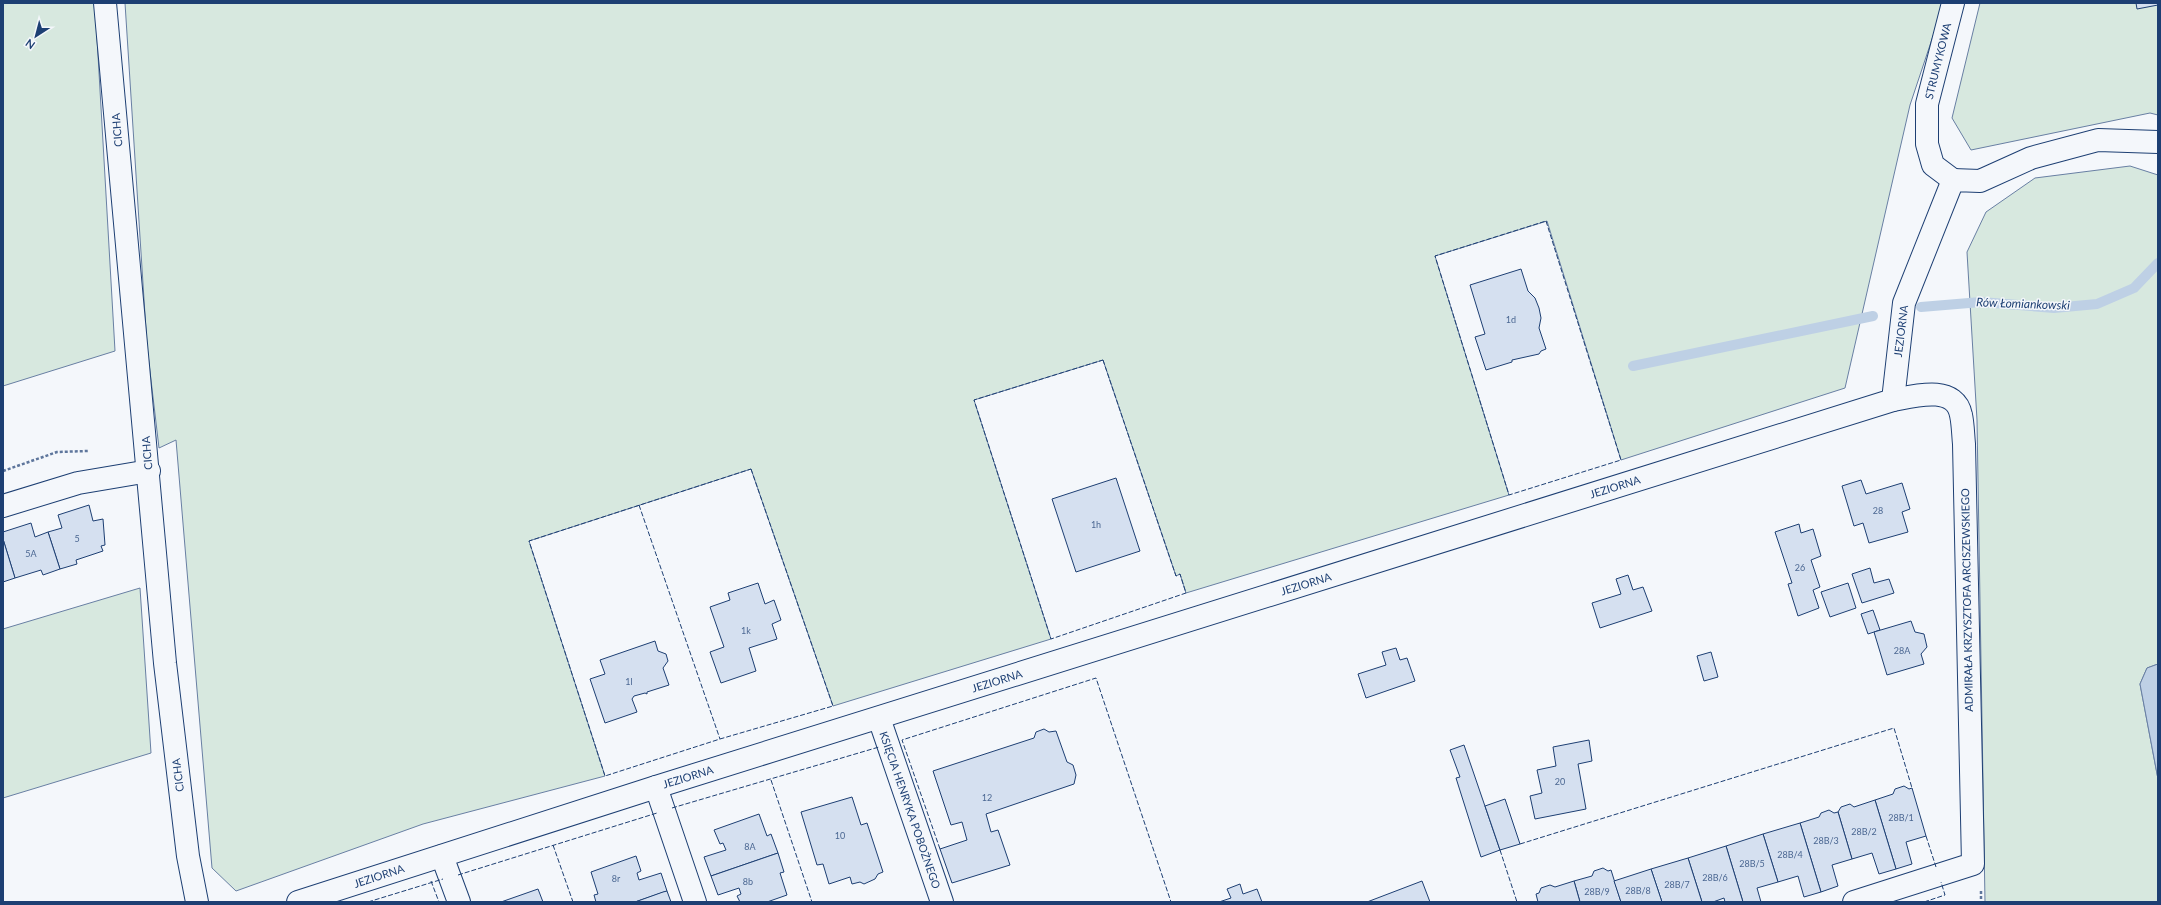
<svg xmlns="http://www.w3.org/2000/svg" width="2161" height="905" font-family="Lato,sans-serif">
<rect width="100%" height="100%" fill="#f4f7fb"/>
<!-- green -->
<g fill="#d7e8df" stroke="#687fa3">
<path d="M3 3H95L115 351 3 386Z"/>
<path d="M125 3H1944L1910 105 1845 388 1621 460 1547 221 1435 256 1509 495 1186 593 1180 574 1176 576 1103 360 974 400 1051 639 833 706 751 469 529 541 605 776 423 824 236 891 212 868 176 440 159 448 147 346Z"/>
<path d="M1980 3H2158V115L2150 113 1971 150 1952 118Z"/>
<path d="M2130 166 2158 175V664L2147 668 2140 684 2158 779V902H1985L1977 420 1967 252 1986 212 2035 178Z"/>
<path d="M140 588 151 753 3 798V629Z"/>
</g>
<!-- water -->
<path fill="#bed0e5" stroke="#687fa3" d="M2158 664V779L2140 684 2147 668Z"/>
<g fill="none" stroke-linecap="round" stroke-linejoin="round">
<!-- stream -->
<g stroke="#bed0e5" stroke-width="10">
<path d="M1921 307 1981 302 2054 308 2097 304 2134 288 2158 263"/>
<path d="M1633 366 1873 316"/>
</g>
</g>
<!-- building -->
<g fill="#d5e0f0" stroke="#1d3f73">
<path d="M2136 3H2158V5L2137 9Z"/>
<path d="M1521 269 1528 291 1535 298 1539 308 1541 318 1539 328 1546 349 1541 351 1539 354 1512 360V362L1486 370 1475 337 1485 334 1470 285Z"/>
<path d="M1116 478 1140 551 1076 572 1052 499Z"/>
<path d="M1861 480 1866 494 1902 483 1910 509 1902 512 1908 532 1869 543 1863 523 1854 526 1842 486Z"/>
<path d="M89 505 93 521 103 519 105 545 101 546 103 551 76 560 77 564 60 569 48 532 62 528 58 515Z"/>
<path d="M31 523 35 537 48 532 60 569 43 575 41 570 15 578 3 539V532Z"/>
<path d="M1799 524 1801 533 1813 529 1821 556 1811 560 1820 587 1813 590 1819 608 1798 616 1788 584 1792 583 1775 532Z"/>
<path d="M3 539 15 578 3 582Z"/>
<path d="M1870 568 1874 583 1889 579 1894 593 1862 603 1852 574Z"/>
<path d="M1628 575 1633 590 1643 587 1652 611 1600 628 1592 603 1621 594 1616 579Z"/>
<path d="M758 583 765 604 774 600 781 620 772 624 777 639 749 648 756 671 721 683 710 652 724 647 710 607 730 600 728 593Z"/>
<path d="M1848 583 1856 608 1830 617 1821 592Z"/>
<path d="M1873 610 1880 630 1868 634 1861 614Z"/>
<path d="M1911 621 1915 632 1924 634 1927 647 1921 654 1924 664 1887 675 1874 632Z"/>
<path d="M655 641 658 651 666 654 668 661 663 668 669 685 647 692V694L645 693 634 696 632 699 637 712 605 723 590 679 605 674 600 660Z"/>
<path d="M1396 648 1400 660 1407 658 1415 681 1366 698 1358 674 1386 665 1382 652Z"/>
<path d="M1711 652 1718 677 1704 681 1697 656Z"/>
<path d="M1044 729 1049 732 1056 731 1067 762 1073 765 1076 775 1074 784 986 814 991 832 998 830 1010 865 952 883 940 849 967 840 962 822 951 825 933 771 1034 738 1036 732Z"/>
<path d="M1589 740 1592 761 1578 764 1586 809 1535 819 1530 796 1542 793 1537 770 1556 766 1553 747Z"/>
<path d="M1464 745 1500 850 1481 857 1456 778 1460 777 1450 750Z"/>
<path d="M1904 786 1909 789 1912 788 1926 836 1906 842 1912 864 1896 869 1875 800 1893 794 1895 789Z"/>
<path d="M852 797 861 825 867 823 883 872 878 874 875 879 864 884 860 882 852 884 850 877 829 884 823 864 817 865 801 812Z"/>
<path d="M1505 799 1520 844 1500 850 1485 806Z"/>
<path d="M1875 800 1896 869 1879 874 1872 853 1852 859 1838 812 1841 807 1850 804 1854 807Z"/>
<path d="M1829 810 1834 813 1838 812 1852 859 1832 865 1838 886 1821 892 1800 823 1819 817 1821 813Z"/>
<path d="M759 814 767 836 771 834 778 853 711 876 704 857 726 850 723 843 720 844 714 830Z"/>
<path d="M1800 823 1821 892 1804 897 1798 876 1778 882 1763 834Z"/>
<path d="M1763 834 1778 882 1757 888 1761 902H1743L1726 846Z"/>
<path d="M1726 846 1743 902H1725L1724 898 1713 902H1702L1688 858Z"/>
<path d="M778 853 784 872 780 873 787 895 767 902H740L737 896 741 894 739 888 718 895 711 876Z"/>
<path d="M636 856 641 871 637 873 639 880 661 873 667 891 635 902H596L594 895 598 894 591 872Z"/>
<path d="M1688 858 1702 902H1662L1651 869Z"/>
<path d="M1603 868 1608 871 1611 870 1621 902H1580L1574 881 1592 876 1594 871Z"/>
<path d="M1651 869 1662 902H1621L1614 881Z"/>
<path d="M1422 881 1430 902H1367Z"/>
<path d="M1574 881 1580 902H1538L1536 894 1539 893 1541 888 1550 885 1555 887Z"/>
<path d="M1240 884 1243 894 1257 889 1262 902H1219L1231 898 1227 889Z"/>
<path d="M538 889 543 902H501Z"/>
<path d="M667 891 671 902H635L663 892Z"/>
</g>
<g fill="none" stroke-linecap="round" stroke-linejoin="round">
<!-- minor casing -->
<g stroke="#1d3f73" stroke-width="24">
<g id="minor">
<path d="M105 3 165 663 188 856 197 902"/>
<path d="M1953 3 1927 104V144L1933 165 1953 180"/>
<path d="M3 506 78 483 149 471"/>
<path d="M879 718 942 902"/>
<path d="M656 787 695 902"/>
<path d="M442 856 459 902"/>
<path d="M298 902 656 787 1893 400 1904 303 1953 180 1980 181 2031 158 2098 140 2158 142"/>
<path d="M1854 902 1973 864 1964 444C1963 434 1963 424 1961 415 1955 384 1914 396 1893 400"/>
</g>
</g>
<!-- path -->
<g stroke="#5e769c" stroke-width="2.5" stroke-dasharray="3 2" stroke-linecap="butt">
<path d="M3 471 57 452 88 451"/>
<path d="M1981 891V902"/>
</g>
<!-- minor -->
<use href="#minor" stroke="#f4f7fb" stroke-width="22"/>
<!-- fence -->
<g stroke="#1d3f73" stroke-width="1" stroke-dasharray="5 2" stroke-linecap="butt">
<path d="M1546 221 1621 460 1509 495 1435 256Z"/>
<path d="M1103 360 1176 576 1180 574 1186 593 1051 639 974 400Z"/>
<path d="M751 469 833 706 720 739 605 776 529 541Z"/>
<path d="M639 505 720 739"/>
<path d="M771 780 812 902"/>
<path d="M672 808 879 747"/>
<path d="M1926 836 1936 867"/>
<path d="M1520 844 1894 728 1912 788"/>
<path d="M553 845 573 902"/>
<path d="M940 849 902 740 1096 678 1171 902"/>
<path d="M1500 850 1517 902"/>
<path d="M458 875 657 813"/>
<path d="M431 881 439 902"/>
<path d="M368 902 443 879"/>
<path d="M1924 902 1945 895 1941 882"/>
</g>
</g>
<g text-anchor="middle" stroke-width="3" stroke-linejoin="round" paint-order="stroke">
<!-- number labels -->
<g font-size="9" fill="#4b6792">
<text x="1511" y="323">1d</text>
<text x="1878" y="514">28</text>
<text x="1096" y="528">1h</text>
<text x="77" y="542">5</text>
<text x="31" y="557">5A</text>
<text x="1800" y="571">26</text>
<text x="746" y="634">1k</text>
<text x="1902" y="654">28A</text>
<text x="629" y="685">1l</text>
<text x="1560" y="785">20</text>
<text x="987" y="801">12</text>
<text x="1901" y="821">28B/1</text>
<text x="1864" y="835">28B/2</text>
<text x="840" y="839">10</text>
<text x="1826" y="844">28B/3</text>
<text x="750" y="850">8A</text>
<text x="1790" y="858">28B/4</text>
<text x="1752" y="867">28B/5</text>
<text x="1715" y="881">28B/6</text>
<text x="616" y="882">8r</text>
<text x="748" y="885">8b</text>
<text x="1677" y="888">28B/7</text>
<text x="1638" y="894">28B/8</text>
<text x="1597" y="895">28B/9</text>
</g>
<!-- street labels -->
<g font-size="11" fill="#1d3f73" stroke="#f4f7fb">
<text transform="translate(1938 61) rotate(-76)" y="4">STRUMYKOWA</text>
<text transform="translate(117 130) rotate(-95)" y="4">CICHA</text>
<text transform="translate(1901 331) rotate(-83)" y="4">JEZIORNA</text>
<text transform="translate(147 453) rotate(-95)" y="4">CICHA</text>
<text transform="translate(1615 487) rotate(-17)" y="4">JEZIORNA</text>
<text transform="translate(1306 584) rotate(-17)" y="4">JEZIORNA</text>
<text transform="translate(1967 600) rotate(-91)" y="4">ADMIRAŁA KRZYSZTOFA ARCISZEWSKIEGO</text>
<text transform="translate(997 681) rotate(-17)" y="4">JEZIORNA</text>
<text transform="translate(178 775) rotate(-97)" y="4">CICHA</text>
<text transform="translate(688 777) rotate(-17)" y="4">JEZIORNA</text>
<text transform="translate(910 810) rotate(71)" y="4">KSIĘCIA HENRYKA POBOŻNEGO</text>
<text transform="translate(379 876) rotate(-18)" y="4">JEZIORNA</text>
</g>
<!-- water labels -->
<g font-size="12" font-style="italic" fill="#1d3f73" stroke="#f4f7fb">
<text transform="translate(2023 304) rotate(2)" y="4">Rów Łomiankowski</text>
</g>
</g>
<!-- border -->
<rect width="2161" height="905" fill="none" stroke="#1d3f73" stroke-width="8"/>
<!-- north arrow -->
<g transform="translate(36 36) rotate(216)" stroke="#f4f7fb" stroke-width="3" paint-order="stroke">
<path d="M0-3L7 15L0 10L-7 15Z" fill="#1d3f73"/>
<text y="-6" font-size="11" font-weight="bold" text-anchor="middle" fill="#1d3f73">N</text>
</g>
</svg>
